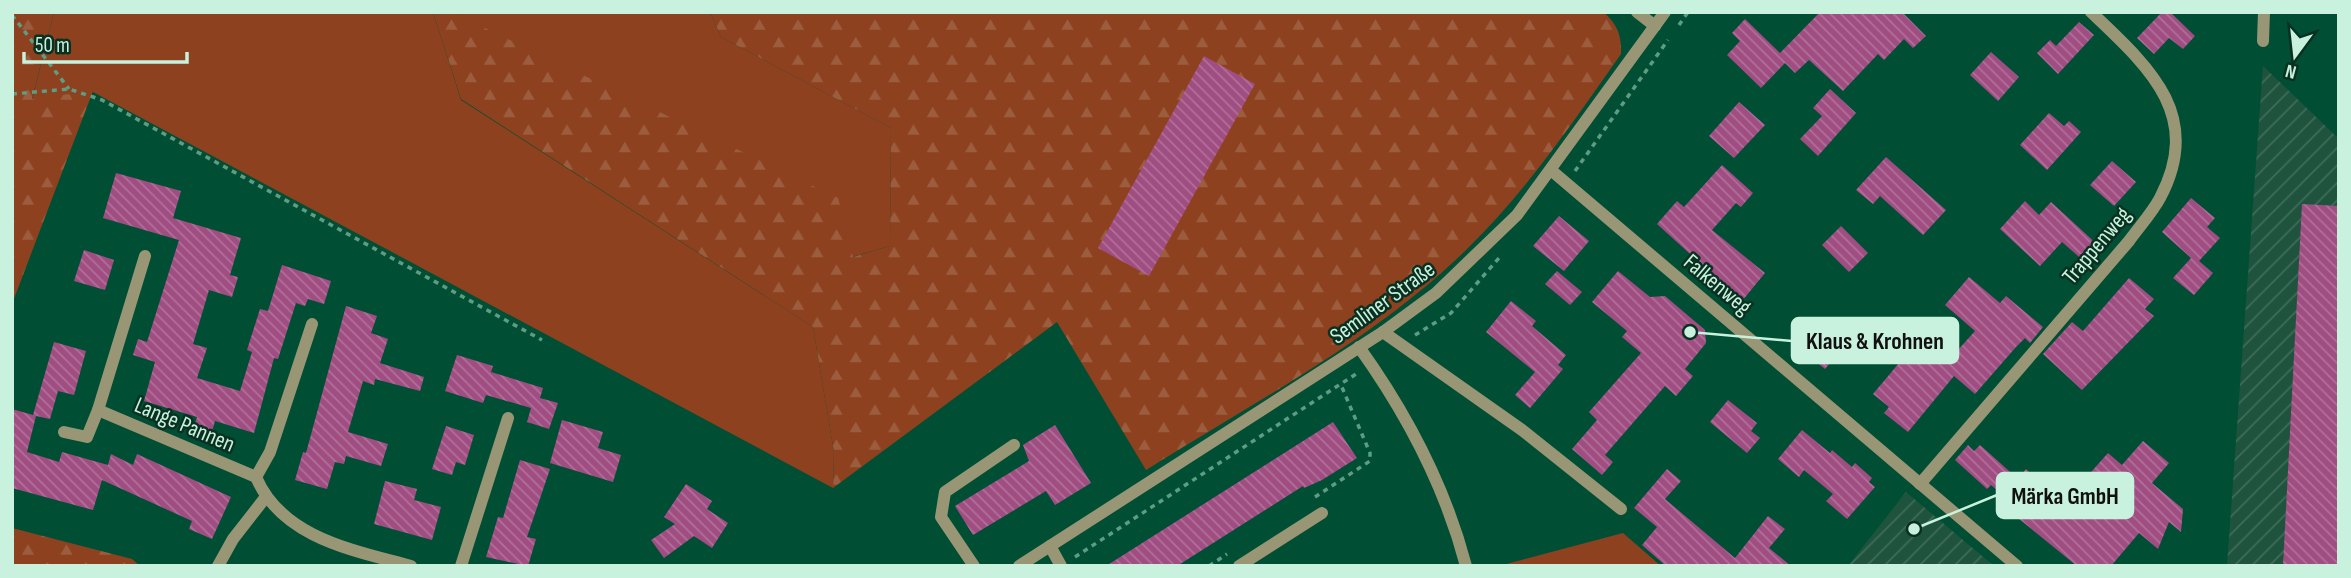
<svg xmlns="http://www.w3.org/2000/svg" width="2351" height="578" font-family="'Sofia Sans Condensed',sans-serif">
<defs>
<pattern id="industrial-furrows" width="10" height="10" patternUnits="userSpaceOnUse" patternTransform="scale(1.75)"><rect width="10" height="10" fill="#1f533e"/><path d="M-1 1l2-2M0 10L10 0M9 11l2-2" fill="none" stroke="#3e6c59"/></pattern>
<pattern id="forest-firs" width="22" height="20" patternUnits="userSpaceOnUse" patternTransform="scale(1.75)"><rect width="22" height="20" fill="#8d411f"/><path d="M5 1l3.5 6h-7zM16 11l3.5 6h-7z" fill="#9c5d3f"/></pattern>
<pattern id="building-back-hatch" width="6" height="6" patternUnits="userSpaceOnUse" patternTransform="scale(1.75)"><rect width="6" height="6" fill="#a04d82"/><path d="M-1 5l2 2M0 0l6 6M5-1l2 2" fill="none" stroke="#b07099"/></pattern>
</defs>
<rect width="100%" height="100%" fill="#004f35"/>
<!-- industrial -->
<g fill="url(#industrial-furrows)">
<path d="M2263 66 2339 139V566H2227Z"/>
<path d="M1906 492 1994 566H1848Z"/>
</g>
<!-- green -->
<g fill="#8d411f">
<path d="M54 12H433L461 100 813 327 834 452 833 488 93 92 32 100Z"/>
<path d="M452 12H710L721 37 891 128 890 246 852 257Z"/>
<path d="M1623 533 1661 566H1499Z"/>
</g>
<!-- forest -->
<g fill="url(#forest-firs)">
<path d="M12 12H54L32 99 93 91 12 304Z"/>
<path d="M433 12H452L838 198 853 257 890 246 891 128 721 37 710 12H1603C1617 23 1622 36 1621 54 1573 122 1526 192 1466 250 1374 340 1254 402 1146 470L1057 322 833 488 834 452 813 327 461 99Z"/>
<path d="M12 528 132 559 140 566H12Z"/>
</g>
<!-- building -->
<g fill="url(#building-back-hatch)">
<path d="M1820 12H1902L1926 36 1913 48 1904 39 1884 60 1878 54 1843 91 1809 60 1795 73 1785 63 1761 88 1727 55 1740 41 1732 33 1745 19 1780 53Z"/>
<path d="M2162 12H2170L2195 36 2183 49 2169 38 2154 54 2137 38Z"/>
<path d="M2079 22 2094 35 2058 74 2037 53 2050 40 2056 46Z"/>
<path d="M1991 52 2019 77 1998 101 1970 75Z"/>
<path d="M1204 56 1255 84 1149 276 1098 248Z"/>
<path d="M1830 89 1856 113 1818 156 1800 139 1822 116 1813 108Z"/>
<path d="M1739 102 1765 125 1734 158 1709 136Z"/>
<path d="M2049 113 2064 126 2069 121 2081 132 2047 170 2020 145Z"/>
<path d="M1886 157 1946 210 1923 235 1880 196 1873 204 1856 190Z"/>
<path d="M2112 161 2136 182 2114 206 2090 185Z"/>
<path d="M1722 165 1753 193 1741 207 1736 203 1712 230 1765 273 1742 301 1657 224 1677 201 1684 207Z"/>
<path d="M116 173 181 191 173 218 241 238 230 275 238 277 232 297 209 290 193 344 207 348 197 378 240 391 252 352 247 350 260 309 268 311 282 265 331 281 324 304 308 299 305 306 296 303 278 359 274 358 254 433 215 421 211 435 193 430 197 417 144 401 155 362 133 355 138 339 147 342 179 240 103 218Z"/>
<path d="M2191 198 2215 218 2207 227 2220 238 2199 261 2213 273 2194 295 2173 278 2191 258 2162 232Z"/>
<path d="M2025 201 2039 215 2051 202 2100 247 2086 263 2062 242 2040 266 2000 229Z"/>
<path d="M2302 204 2339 206V566H2283Z"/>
<path d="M1559 216 1589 241 1564 271 1533 246Z"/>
<path d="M1841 226 1868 253 1849 272 1822 245Z"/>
<path d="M84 250 114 260 105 290 74 281Z"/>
<path d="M1557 271 1582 292 1570 305 1545 284Z"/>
<path d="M1618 271 1650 297 1665 296 1705 330 1706 343 1685 369 1693 376 1676 396 1665 386 1605 455 1613 462 1602 475 1572 449 1597 420 1589 412 1641 353 1622 337 1627 331 1592 302Z"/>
<path d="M1969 277 2000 303 2006 296 2043 327 2030 343 2025 338 2016 347 1975 394 1954 376 1908 432 1884 413 1889 407 1873 394 1920 338 1948 361 1975 331 1945 305Z"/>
<path d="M2129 278 2154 299 2145 309 2154 316 2082 390 2043 354 2072 322 2083 331Z"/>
<path d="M1511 301 1536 321 1532 326 1566 355 1558 365 1563 369 1530 408 1515 395 1535 372 1486 332Z"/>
<path d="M346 306 377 316 371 333 388 339 380 363 424 377 420 391 375 379 374 385 363 381 348 432 388 444 381 466 346 456 344 464 335 462 327 489 295 480 303 452 306 453Z"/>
<path d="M1835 328 1849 341 1825 369 1810 357Z"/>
<path d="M54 342 86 351 74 395 58 391 50 419 36 416 27 452 59 462 62 452 108 465 111 454 133 465 137 454 231 497 212 539 189 529 192 521 102 480 93 510 12 488V409L33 415Z"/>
<path d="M457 355 493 366 491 372 543 388 540 398 558 403 549 429 527 422 531 408 486 395 483 403 445 391Z"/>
<path d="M1728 400 1757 423 1751 431 1760 438 1747 453 1710 422Z"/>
<path d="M562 420 603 432 598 448 621 455 613 482 550 463Z"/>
<path d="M1333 422 1357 458 1322 480 1304 488 1303 486 1177 566H1106Z"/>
<path d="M1055 425 1091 483 1055 505 1046 491 973 535 955 506 1029 461 1023 445Z"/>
<path d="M446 426 474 435 465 465 456 462 452 475 432 469Z"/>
<path d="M1802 430 1830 453 1832 450 1852 467 1855 463 1872 478 1869 482 1875 487 1847 519 1826 501 1833 494 1804 470 1799 477 1778 459Z"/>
<path d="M2143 441 2169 463 2152 483 2183 509 2181 532 2169 522 2158 549 2139 533 2111 566H2077L2013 514 2018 508 1991 485 1987 489 1955 460 1968 445 1974 451 1980 445 2018 479 2026 469 2039 481 2035 487 2060 507 2108 453 2122 465Z"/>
<path d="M520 460 550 469 527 537 536 539 528 566 486 557 498 517 503 518Z"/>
<path d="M1667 469 1681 481 1665 499 1735 558 1768 516 1785 529 1769 548 1791 566H1666L1642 545 1657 527 1634 508Z"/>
<path d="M385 481 417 489 414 500 441 507 432 540 374 524Z"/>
<path d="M686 484 712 501 707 509 728 523 712 548 694 536 664 558 651 540 675 524 664 517Z"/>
</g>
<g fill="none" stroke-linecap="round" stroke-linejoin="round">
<!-- path -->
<g stroke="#5e9c84" stroke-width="3.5" stroke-dasharray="5 5" stroke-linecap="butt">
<path d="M12 15 69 89"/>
<path d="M1679 25 1688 12"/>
<path d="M12 94 69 89 102 100 542 340"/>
<path d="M1575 171 1668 40"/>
<path d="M1415 335 1451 313 1499 258"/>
<path d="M1315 497 1370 461V453L1341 385"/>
<path d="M1075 557 1356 374"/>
<path d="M1209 566 1227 554"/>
</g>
<!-- minor -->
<g stroke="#999675" stroke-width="12">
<path d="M1637 12 1655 26"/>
<path d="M2263 41 2264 12"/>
<path d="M1552 171 2017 566"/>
<path d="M145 256 98 410 256 477C282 538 353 550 411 566"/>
<path d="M1383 332 1522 430 1621 509"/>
<path d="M1359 347C1407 414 1445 486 1466 566"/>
<path d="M64 432 87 437 98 410"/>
<path d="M256 477 270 452 312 324"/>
<path d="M1920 484 2129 241C2139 227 2152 213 2160 198 2204 115 2149 67 2091 12"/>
<path d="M1050 546 1061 566"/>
<path d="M218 566 233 539 265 498"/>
<path d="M461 566 508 418"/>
<path d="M974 566 941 517 945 492 1014 445"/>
<path d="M1019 566 1383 332 1436 293 1517 215 1665 12"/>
<path d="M1239 566 1322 513"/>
</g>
</g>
<g text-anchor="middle" stroke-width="5" stroke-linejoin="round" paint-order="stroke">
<!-- street labels -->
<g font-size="23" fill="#c8f2dd" stroke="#093021">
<text transform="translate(2096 245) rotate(-50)" y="8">Trappenweg</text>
<text transform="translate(1718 284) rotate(40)" y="8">Falkenweg</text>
<text transform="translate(1382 302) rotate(-36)" y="8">Semliner Straße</text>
<text transform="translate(185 424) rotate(23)" y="8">Lange Pannen</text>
</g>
</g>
<!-- callouts -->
<path fill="none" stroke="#c8f2dd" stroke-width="2.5" d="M1690 332L1792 341M1914 529L1997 495"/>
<g fill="#c8f2dd" stroke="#093021" stroke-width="2.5">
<circle cx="1690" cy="332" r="7"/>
<circle cx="1914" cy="529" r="7"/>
</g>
<g fill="#c8f2dd" stroke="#c8f2dd" stroke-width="2.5">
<rect x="1792" y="318" width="166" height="45" rx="7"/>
<rect x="1997" y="473" width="136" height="45" rx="7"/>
</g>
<g font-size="24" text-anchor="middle" font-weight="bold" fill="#111">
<text x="1875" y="349">Klaus &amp; Krohnen</text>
<text x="2065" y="504">Märka GmbH</text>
</g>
<!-- border -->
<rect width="2351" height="578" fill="none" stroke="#c8f2dd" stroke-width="28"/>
<!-- north arrow -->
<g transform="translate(2295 56) rotate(195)" stroke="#093021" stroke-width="5" paint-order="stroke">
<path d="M0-5L12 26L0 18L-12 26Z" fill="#c8f2dd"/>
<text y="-10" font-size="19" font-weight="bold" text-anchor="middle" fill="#c8f2dd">N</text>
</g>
<!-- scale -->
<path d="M24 52v10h163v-10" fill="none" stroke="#c8f2dd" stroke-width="3.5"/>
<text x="35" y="52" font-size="21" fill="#c8f2dd" stroke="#093021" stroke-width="5" paint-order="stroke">50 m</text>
</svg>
